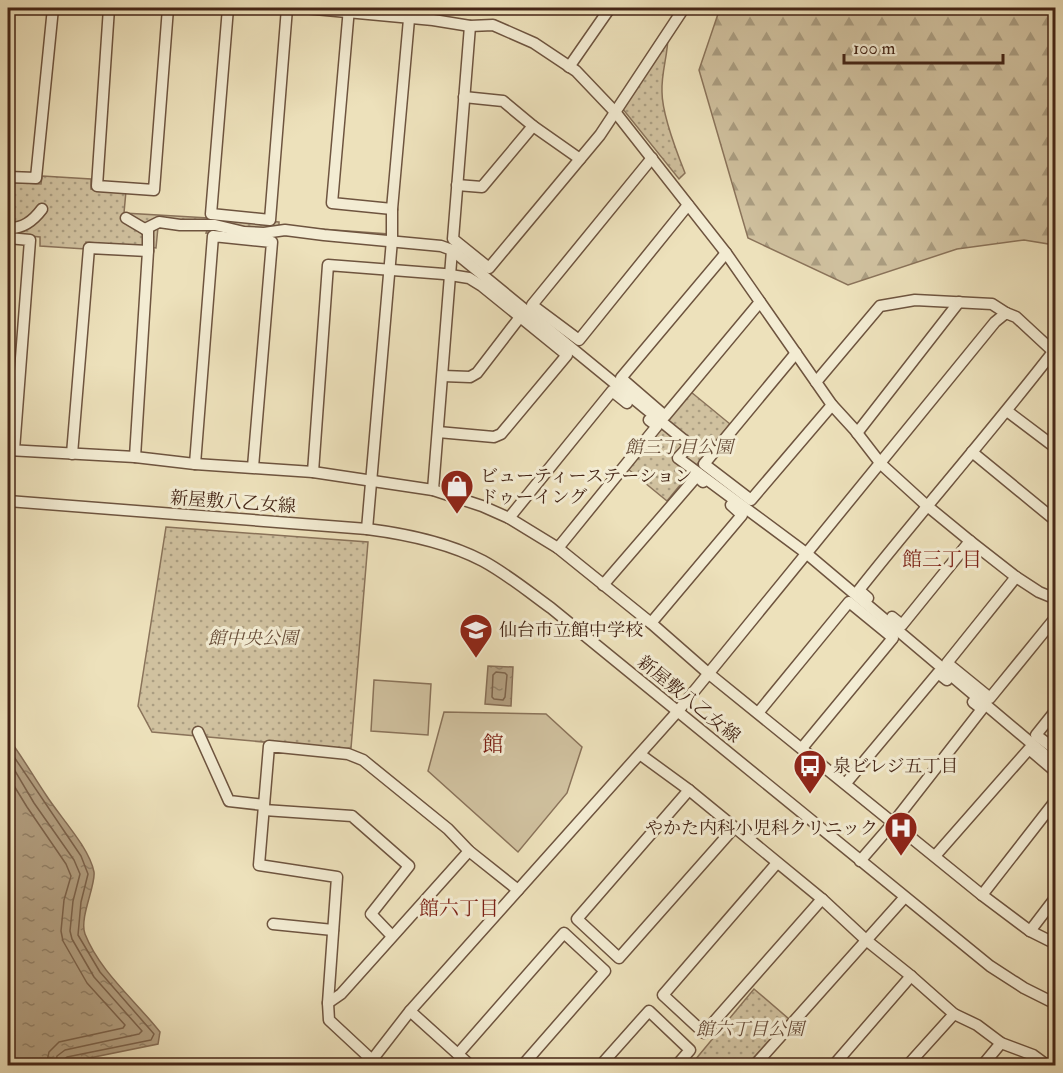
<svg xmlns="http://www.w3.org/2000/svg" width="1063" height="1073" font-family="'IM FELL Double Pica','Noto Serif JP',serif">
<defs>
<pattern id="forest-firs" width="22" height="20" patternUnits="userSpaceOnUse" patternTransform="scale(1.5)"><rect width="22" height="20" fill="#d0c19f"/><path d="M5 1l3.5 6h-7zM16 11l3.5 6h-7z" fill="#aa9d81"/></pattern>
<pattern id="park-dots" width="8" height="8" patternUnits="userSpaceOnUse" patternTransform="scale(1.5)"><rect width="8" height="8" fill="#d0c19f"/><path d="M2 2h.1M6 6h.1" fill="none" stroke="#aa9d81" stroke-width="1.8" stroke-linecap="round"/></pattern>
<pattern id="water-ripples" width="26" height="14" patternUnits="userSpaceOnUse" patternTransform="scale(1.5)"><rect width="26" height="14" fill="#b4a183"/><path d="M2 4q2-2 4 0t4 0M15 11q2-2 4 0t4 0" fill="none" stroke="#94836a"/></pattern>
</defs>
<rect width="100%" height="100%" fill="#ede1bb"/>
<filter id="stains"><feTurbulence type="fractalNoise" baseFrequency=".00333" numOctaves="4"/><feColorMatrix values="0 0 0 0 .2 0 0 0 0 .09 0 0 0 0 .02 0 0 0 .5 -.17"/></filter>
<radialGradient id="worn" r=".72"><stop offset=".6" stop-color="#630" stop-opacity="0"/><stop offset="1" stop-color="#630" stop-opacity=".3"/></radialGradient>
<!-- green -->
<g fill="#d0c19f" stroke="#8a735a" stroke-width="1.5">
<path d="M374 680 431 684 428 735 371 731Z"/>
<path d="M444 712 546 714 582 747 567 793 518 852 428 771Z"/>
</g>
<!-- forest -->
<path fill="url(#forest-firs)" stroke="#8a735a" stroke-width="1.5" d="M720 8H1055V245L1024 240 957 249 848 285 748 238 699 70Z"/>
<!-- park -->
<g fill="url(#park-dots)" stroke="#8a735a" stroke-width="1.5">
<path d="M668 36C668 55 661 73 662 92 662 113 677 153 685 173L679 179 622 108Z"/>
<path d="M42 176 91 179V189L126 191 124 213 279 222V226L389 234 388 243 276 235 275 239 206 233 207 230 158 227 156 248 86 242 85 249 40 246V237L8 234V182L41 184Z"/>
<path d="M691 392 730 424 667 501 628 469Z"/>
<path d="M166 527 368 542 351 748 342 749 152 732 138 706Z"/>
<path d="M754 989 789 1019 747 1065 690 1066Z"/>
</g>
<!-- water -->
<g fill="url(#water-ripples)" stroke="#876f57" stroke-width="1.5">
<path d="M488 666 513 667 511 706 485 704Z"/>
<path d="M8 738C22 756 33 776 46 795 60 817 89 847 94 872 96 885 79 918 85 934 100 972 135 1000 160 1032L158 1044 55 1065H8Z"/>
</g>
<g fill="none" stroke-linecap="round" stroke-linejoin="round">
<!-- shore -->
<g stroke="#7c634c" stroke-width="1.5">
<path d="M496 672 505 673 507 675 505 697 503 700 494 699 492 697 493 675Z"/>
<path d="M8 748 81 856 88 874 81 902 78 935 100 972 154 1034 151 1040 67 1057 63 1060 62 1066"/>
<path d="M8 759 34 803 74 860 80 874 73 901 70 931 72 939 94 977 142 1031 139 1034 65 1050 57 1056 55 1066"/>
<path d="M8 776 27 807 66 864 71 876 64 900 61 931 63 941 87 983 125 1025 123 1028 59 1042 49 1052 46 1066"/>
</g>
<!-- minor casing -->
<g stroke="#6e543f" stroke-width="13">
<g id="minor">
<path d="M109 8 97 186 154 190 168 8"/>
<path d="M228 8 211 214 270 220 287 8"/>
<path d="M304 8 433 20 470 26 493 25 534 43 576 71 616 113 726 253 832 405 854 429 881 464 926 505 970 541 1016 577 1039 592 1056 599"/>
<path d="M349 8 332 203 392 209"/>
<path d="M470 26 453 239 489 268 600 135 684 8"/>
<path d="M569 67 610 8"/>
<path d="M464 97 503 101 533 126 580 159"/>
<path d="M652 158 532 305 579 340 688 205"/>
<path d="M8 177 36 178 53 8"/>
<path d="M457 185 482 187 533 126"/>
<path d="M126 218 148 231V251"/>
<path d="M8 228C23 229 33 221 42 209"/>
<path d="M145 229 159 222 180 225H215L244 232 264 233 285 230 324 235 441 246 452 250 433 490"/>
<path d="M8 238 30 240 14 450"/>
<path d="M452 250 690 445 678 458 806 553 1056 764"/>
<path d="M726 253 621 378 665 416 760 302"/>
<path d="M796 353 704 464 751 500 832 405"/>
<path d="M443 376 470 377 477 373 520 317"/>
<path d="M816 382 880 306 915 300 992 304 1006 313"/>
<path d="M1007 411 1056 448"/>
<path d="M857 433 959 302"/>
<path d="M8 450 135 457 195 464 313 472 433 490 482 506 509 518 558 548 651 623 708 673 982 895 1030 931 1056 944"/>
<path d="M972 452 1056 521"/>
<path d="M72 454 89 248 148 251 135 457"/>
<path d="M195 464 213 236 272 242 253 467"/>
<path d="M313 472 328 265 444 274 469 278 482 286 567 355 501 434 494 437 438 432"/>
<path d="M8 501 367 529C406 534 447 542 483 561 507 574 529 592 551 608L990 966 1024 988 1056 1004"/>
<path d="M509 518 612 391 627 403"/>
<path d="M367 529 392 240V209L410 8"/>
<path d="M558 548 657 426 649 420"/>
<path d="M1016 577 947 663 990 698 1056 617"/>
<path d="M603 585 697 476 703 482"/>
<path d="M868 598 859 590C923 509 992 431 1056 348"/>
<path d="M892 617 902 625 970 541"/>
<path d="M651 623 742 515 731 505"/>
<path d="M1056 710 1036 735 1056 750"/>
<path d="M758 713 849 602 893 638 802 748"/>
<path d="M198 732 229 801 264 805"/>
<path d="M641 755 689 790 822 899 866 940 911 976 954 1014 977 1025 1001 1043 1033 1055 1048 1066"/>
<path d="M846 783 938 673 947 680"/>
<path d="M689 790 577 919 619 958 734 828"/>
<path d="M264 810 352 816 409 866 371 914 392 936"/>
<path d="M935 856 1029 749 1056 772"/>
<path d="M860 861 893 823 982 709 973 702"/>
<path d="M777 863 663 995 704 1033 822 899"/>
<path d="M982 895 1056 800"/>
<path d="M273 924 333 930"/>
<path d="M1030 931 1056 897"/>
<path d="M328 1003 341 994 469 851"/>
<path d="M410 1011 471 1066"/>
<path d="M458 1054 564 933 605 971 522 1066"/>
<path d="M372 1060 329 1020 328 1003 337 877 259 865 269 746 348 754 363 760 448 829 469 851 518 890"/>
<path d="M378 1066 372 1060 410 1011 678 711 995 322 1006 313 1016 317 1056 354"/>
<path d="M600 1066 649 1011 690 1050 676 1066"/>
<path d="M754 1066 904 898"/>
<path d="M833 1066 911 976"/>
<path d="M907 1066 954 1014"/>
<path d="M982 1066 1001 1043"/>
</g>
</g>
<!-- minor -->
<use href="#minor" stroke="#f3ecd3" stroke-width="10"/>
</g>
<!-- icons -->
<defs>
<g id="shop-pin" transform="scale(1.725)"><path d="M0 17L-7.5 6A9.5 9.5 0 1 1 7.5 6Z" fill="#8f2418" stroke="#f3ecd3"/><path d="M-5-2.5h2.3a2.7 3.5 0 0 1 5.4 0H5L5.5 6h-11ZM-1.5-2.5h3a1.5 2.3 0 0 0-3 0Z" fill="#fff"/></g>
<g id="school-pin" transform="scale(1.725)"><path d="M0 17L-7.5 6A9.5 9.5 0 1 1 7.5 6Z" fill="#8f2418" stroke="#f3ecd3"/><path d="M0-5L7-2L0 1L-7-2ZM-4 1L0 2.5L4 1V4Q0 6-4 4Z" fill="#fff"/></g>
<g id="bus-pin" transform="scale(1.725)"><path d="M0 17L-7.5 6A9.5 9.5 0 1 1 7.5 6Z" fill="#8f2418" stroke="#f3ecd3"/><path d="M-5-6H5V4H4V6H2V4H-2V6H-4V4H-5ZM-3.5-4V0h7V-4ZM-3.5 1.2v1.5H-2V1.2ZM2 1.2v1.5H3.5V1.2Z" fill="#fff"/></g>
<g id="hospital-pin" transform="scale(1.725)"><path d="M0 17L-7.5 6A9.5 9.5 0 1 1 7.5 6Z" fill="#8f2418" stroke="#f3ecd3"/><path d="M-5-5h3v3.5h4V-5h3V5h-3V1.5h-4V5h-3Z" fill="#fff"/></g>
</defs>
<g fill-rule="evenodd">
<use href="#shop-pin" x="457" y="486"/>
<use href="#school-pin" x="476" y="630"/>
<use href="#bus-pin" x="810" y="766"/>
<use href="#hospital-pin" x="901" y="828"/>
</g>
<g text-anchor="middle" stroke-width="6" stroke-linejoin="round" paint-order="stroke">
<!-- park labels -->
<g font-size="18" font-style="italic" fill="#674c38" stroke="#f3ecd3">
<text x="679" y="453">館三丁目公園</text>
<text x="253" y="644">館中央公園</text>
<text x="750" y="1035">館六丁目公園</text>
</g>
<!-- poi labels -->
<g font-size="18" fill="#442516" stroke="#f3ecd3" text-anchor="start">
<text x="480" y="482">ビューティーステーション<tspan x="480" dy="21">ドゥーイング</tspan></text>
<text x="499" y="636">仙台市立館中学校</text>
<text x="833" y="772">泉ビレジ五丁目</text>
<text x="878" y="834" text-anchor="end">やかた内科小児科クリニック</text>
</g>
<!-- street labels -->
<g font-size="18" fill="#442516" stroke="#f3ecd3">
<text transform="translate(233 502) rotate(4)" y="6">新屋敷八乙女線</text>
<text transform="translate(689 699) rotate(39)" y="6">新屋敷八乙女線</text>
</g>
<!-- neighbourhood labels -->
<g font-size="20" fill="#7a1f14" stroke="#f3ecd3">
<text x="942" y="566">館三丁目</text>
<text x="459" y="915">館六丁目</text>
</g>
<!-- quarter labels -->
<g font-size="21" fill="#7a1f14" stroke="#f3ecd3">
<text x="493" y="751">館</text>
</g>
</g>
<!-- margin -->
<rect width="1063" height="1073" fill="none" stroke="#ede1bb" stroke-width="30"/>
<rect x="9" y="9" width="1045" height="1055" fill="none" stroke="#442516" stroke-width="3"/>
<rect x="15" y="15" width="1033" height="1043" fill="none" stroke="#442516" stroke-width="1.5"/>
<!-- scale -->
<path d="M844 54v9h159v-9" fill="none" stroke="#442516" stroke-width="3"/>
<text x="853" y="54" font-size="18" fill="#442516" stroke="#f3ecd3" stroke-width="4.5" paint-order="stroke">100 m</text>
<rect width="100%" height="100%" filter="url(#stains)"/>
<rect width="100%" height="100%" fill="url(#worn)"/>
</svg>
